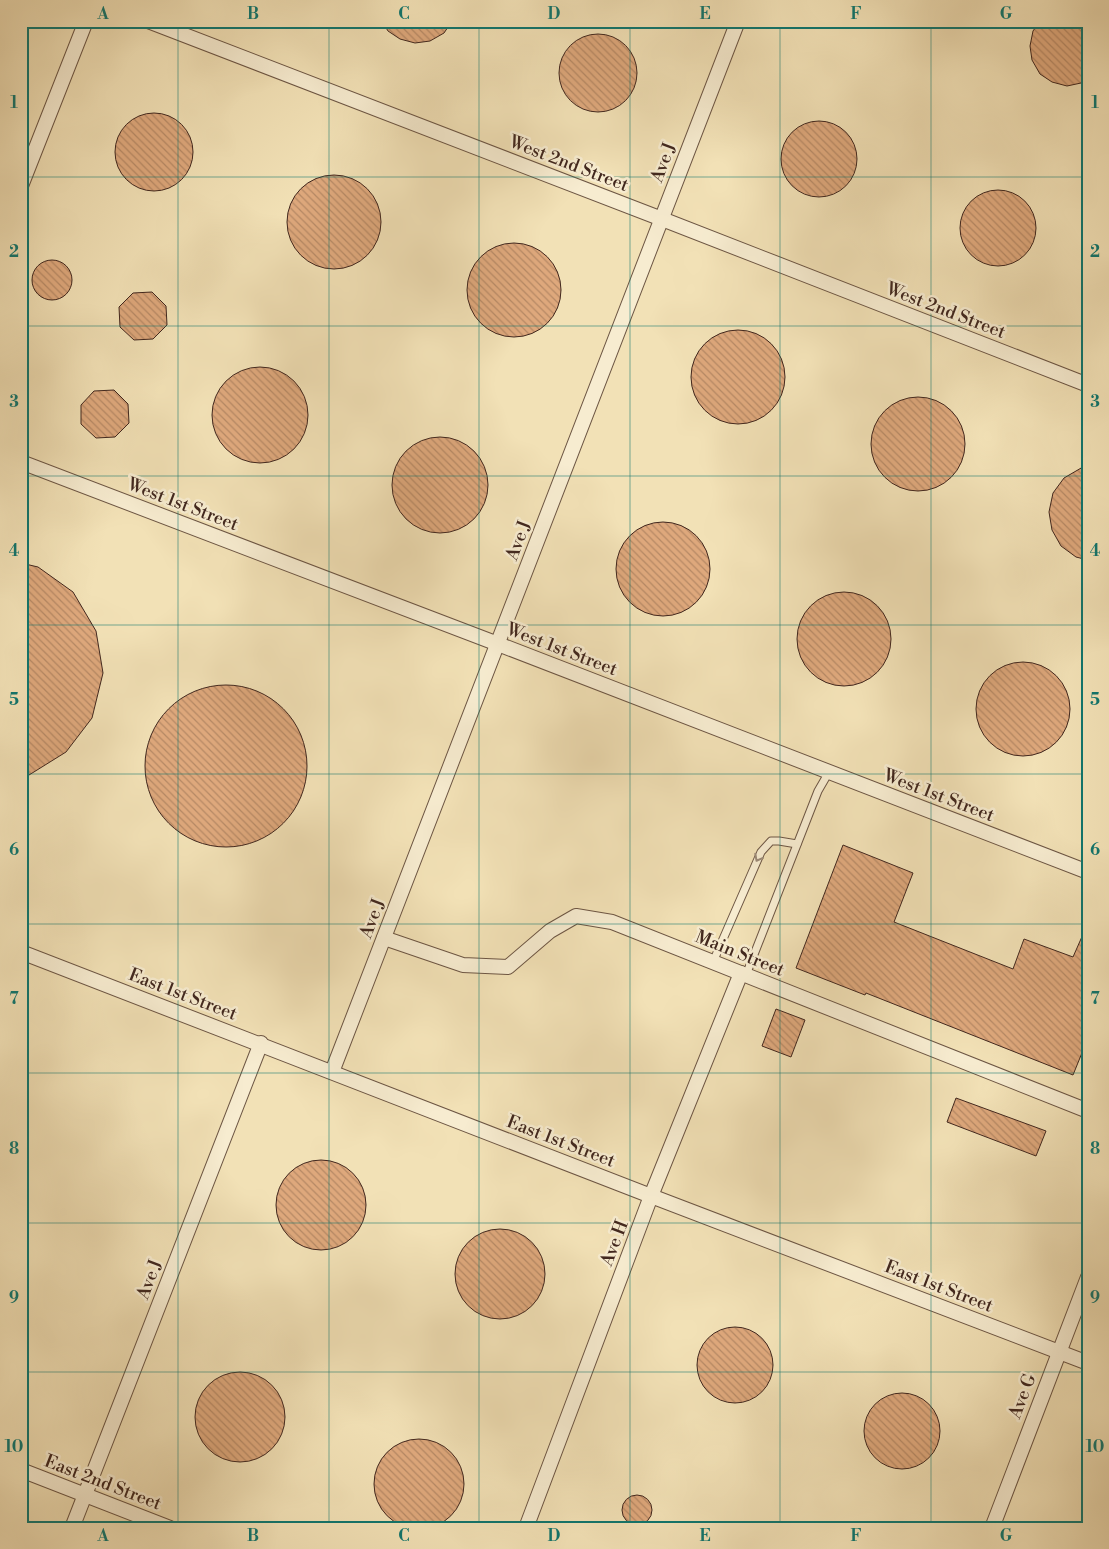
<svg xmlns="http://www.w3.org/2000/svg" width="1109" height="1549" font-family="'Libre Bodoni',serif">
<defs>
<pattern id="building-back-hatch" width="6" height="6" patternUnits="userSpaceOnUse" patternTransform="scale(1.25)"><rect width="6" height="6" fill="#dea87c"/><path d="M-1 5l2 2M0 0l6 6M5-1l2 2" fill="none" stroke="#b68965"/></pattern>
</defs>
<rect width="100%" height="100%" fill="#f2e1b6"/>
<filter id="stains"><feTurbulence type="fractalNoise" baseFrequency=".004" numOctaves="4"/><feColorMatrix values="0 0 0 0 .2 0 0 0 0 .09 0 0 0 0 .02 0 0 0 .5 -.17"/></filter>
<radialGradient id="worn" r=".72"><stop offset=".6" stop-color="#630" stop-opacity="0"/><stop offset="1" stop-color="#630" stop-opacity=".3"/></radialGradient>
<!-- building -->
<g fill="url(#building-back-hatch)" stroke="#41271e">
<path d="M382 21H452L444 33 430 41 415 43 400 39 388 31Z"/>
<path d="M1040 21H1088V80L1081 83 1067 86 1052 82 1040 74 1032 60 1030 46 1033 31Z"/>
<circle cx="598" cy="73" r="39"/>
<circle cx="154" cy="152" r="39"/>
<circle cx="819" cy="159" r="38"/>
<circle cx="334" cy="222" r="47"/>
<circle cx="998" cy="228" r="38"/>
<circle cx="514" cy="290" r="47"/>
<circle cx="52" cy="280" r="20"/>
<path d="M152 292 166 306 167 325 153 339 134 340 120 327 119 307 133 293Z"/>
<circle cx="738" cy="377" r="47"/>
<circle cx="260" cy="415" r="48"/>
<path d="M114 390 128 404 129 423 115 437 96 438 81 424V405L94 391Z"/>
<circle cx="918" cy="444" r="47"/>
<circle cx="440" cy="485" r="48"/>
<path d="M1088 464V560L1076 557 1061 546 1052 530 1049 512 1053 493 1064 478Z"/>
<circle cx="663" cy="569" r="47"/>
<path d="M21 563 38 567 73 592 96 631 103 673 92 718 66 752 21 780Z"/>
<circle cx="844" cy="639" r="47"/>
<circle cx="1023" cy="709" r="47"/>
<circle cx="226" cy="766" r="81"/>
<path d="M843 845 913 873 894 922 1013 969 1024 939 1073 957 1088 923V1038L1073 1075 866 993 865 995 796 968Z"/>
<path d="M776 1009 805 1020 791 1057 762 1046Z"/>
<path d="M956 1098 1046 1131 1036 1156 947 1122Z"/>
<circle cx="321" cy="1205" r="45"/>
<circle cx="500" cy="1274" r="45"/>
<circle cx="735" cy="1365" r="38"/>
<circle cx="240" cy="1417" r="45"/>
<circle cx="902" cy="1431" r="38"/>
<circle cx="419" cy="1484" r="45"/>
<circle cx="637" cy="1510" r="15"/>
</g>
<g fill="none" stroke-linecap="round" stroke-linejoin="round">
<!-- service casing -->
<g stroke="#6d5644" stroke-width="9">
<g id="service">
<path d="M713 962 761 852 771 841H779L797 844"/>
<path d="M746 975 818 791 829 772"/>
</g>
</g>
<!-- minor casing -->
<g stroke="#6d5644" stroke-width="16">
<g id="minor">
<path d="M148 21 662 219 1088 385"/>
<path d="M21 186 86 21"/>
<path d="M21 462 498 644 1088 872"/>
<path d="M384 938 463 965 508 967 550 931 576 916 612 922 1088 1111"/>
<path d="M21 952 651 1196 1088 1363"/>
<path d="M332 1072 738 21"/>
<path d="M21 1470 170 1528"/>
<path d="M72 1528 261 1043"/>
<path d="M526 1528 651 1196 741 973"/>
<path d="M992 1528 1088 1277"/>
</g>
</g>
<!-- service -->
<use href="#service" stroke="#f7ecd0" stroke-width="7"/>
<!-- minor -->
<use href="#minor" stroke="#f7ecd0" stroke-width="14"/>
</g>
<!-- one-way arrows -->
<defs><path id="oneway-chevron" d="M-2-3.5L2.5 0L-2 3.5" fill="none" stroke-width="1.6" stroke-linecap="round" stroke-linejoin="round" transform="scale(1.25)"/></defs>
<use stroke="#9c8a77" href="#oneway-chevron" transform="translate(758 858) rotate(118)"/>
<!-- grid -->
<path fill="none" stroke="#0f766e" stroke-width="1" stroke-opacity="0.55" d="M178 21V1528M329 21V1528M479 21V1528M630 21V1528M780 21V1528M931 21V1528M21 177H1088M21 326H1088M21 476H1088M21 625H1088M21 774H1088M21 924H1088M21 1073H1088M21 1223H1088M21 1372H1088"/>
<g text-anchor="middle" stroke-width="5" stroke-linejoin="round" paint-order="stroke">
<!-- street labels -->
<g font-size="18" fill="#41271e" stroke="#f7ecd0">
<text transform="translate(663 162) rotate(-69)" y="6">Ave J</text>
<text transform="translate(569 163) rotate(21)" y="6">West 2nd Street</text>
<text transform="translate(946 310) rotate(21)" y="6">West 2nd Street</text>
<text transform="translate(183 504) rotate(21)" y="6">West 1st Street</text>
<text transform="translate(518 540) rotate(-69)" y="6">Ave J</text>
<text transform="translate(562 649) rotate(21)" y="6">West 1st Street</text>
<text transform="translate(939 795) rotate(21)" y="6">West 1st Street</text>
<text transform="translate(372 918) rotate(-69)" y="6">Ave J</text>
<text transform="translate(740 953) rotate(22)" y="6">Main Street</text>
<text transform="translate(183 994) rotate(21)" y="6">East 1st Street</text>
<text transform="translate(561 1141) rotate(21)" y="6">East 1st Street</text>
<text transform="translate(614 1243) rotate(-69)" y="6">Ave H</text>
<text transform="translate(149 1279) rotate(-69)" y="6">Ave J</text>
<text transform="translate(939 1286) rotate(21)" y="6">East 1st Street</text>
<text transform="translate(1022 1396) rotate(-69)" y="6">Ave G</text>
<text transform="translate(103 1482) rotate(21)" y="6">East 2nd Street</text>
</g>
</g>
<!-- margin -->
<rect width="1109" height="1549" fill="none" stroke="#f2e1b6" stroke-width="55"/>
<rect x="28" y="28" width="1054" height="1494" fill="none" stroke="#0f766e" stroke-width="2"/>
<g font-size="16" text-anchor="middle" font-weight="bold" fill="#0f766e">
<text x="103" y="19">A</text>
<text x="253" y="19">B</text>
<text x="404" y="19">C</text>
<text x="554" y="19">D</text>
<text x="705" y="19">E</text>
<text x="856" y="19">F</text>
<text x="1006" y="19">G</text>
<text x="14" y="108">1</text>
<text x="1095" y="108">1</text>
<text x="14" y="257">2</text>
<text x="1095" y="257">2</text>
<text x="14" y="407">3</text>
<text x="1095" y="407">3</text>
<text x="14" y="556">4</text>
<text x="1095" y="556">4</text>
<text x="14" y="705">5</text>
<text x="1095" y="705">5</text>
<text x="14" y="855">6</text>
<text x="1095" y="855">6</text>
<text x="14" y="1004">7</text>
<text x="1095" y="1004">7</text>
<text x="14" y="1154">8</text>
<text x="1095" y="1154">8</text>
<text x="14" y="1303">9</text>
<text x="1095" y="1303">9</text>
<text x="14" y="1452">10</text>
<text x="1095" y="1452">10</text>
<text x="103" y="1541">A</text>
<text x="253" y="1541">B</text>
<text x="404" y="1541">C</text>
<text x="554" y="1541">D</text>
<text x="705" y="1541">E</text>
<text x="856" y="1541">F</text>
<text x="1006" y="1541">G</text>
</g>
<rect width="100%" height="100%" filter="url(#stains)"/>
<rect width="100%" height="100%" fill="url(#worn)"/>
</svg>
